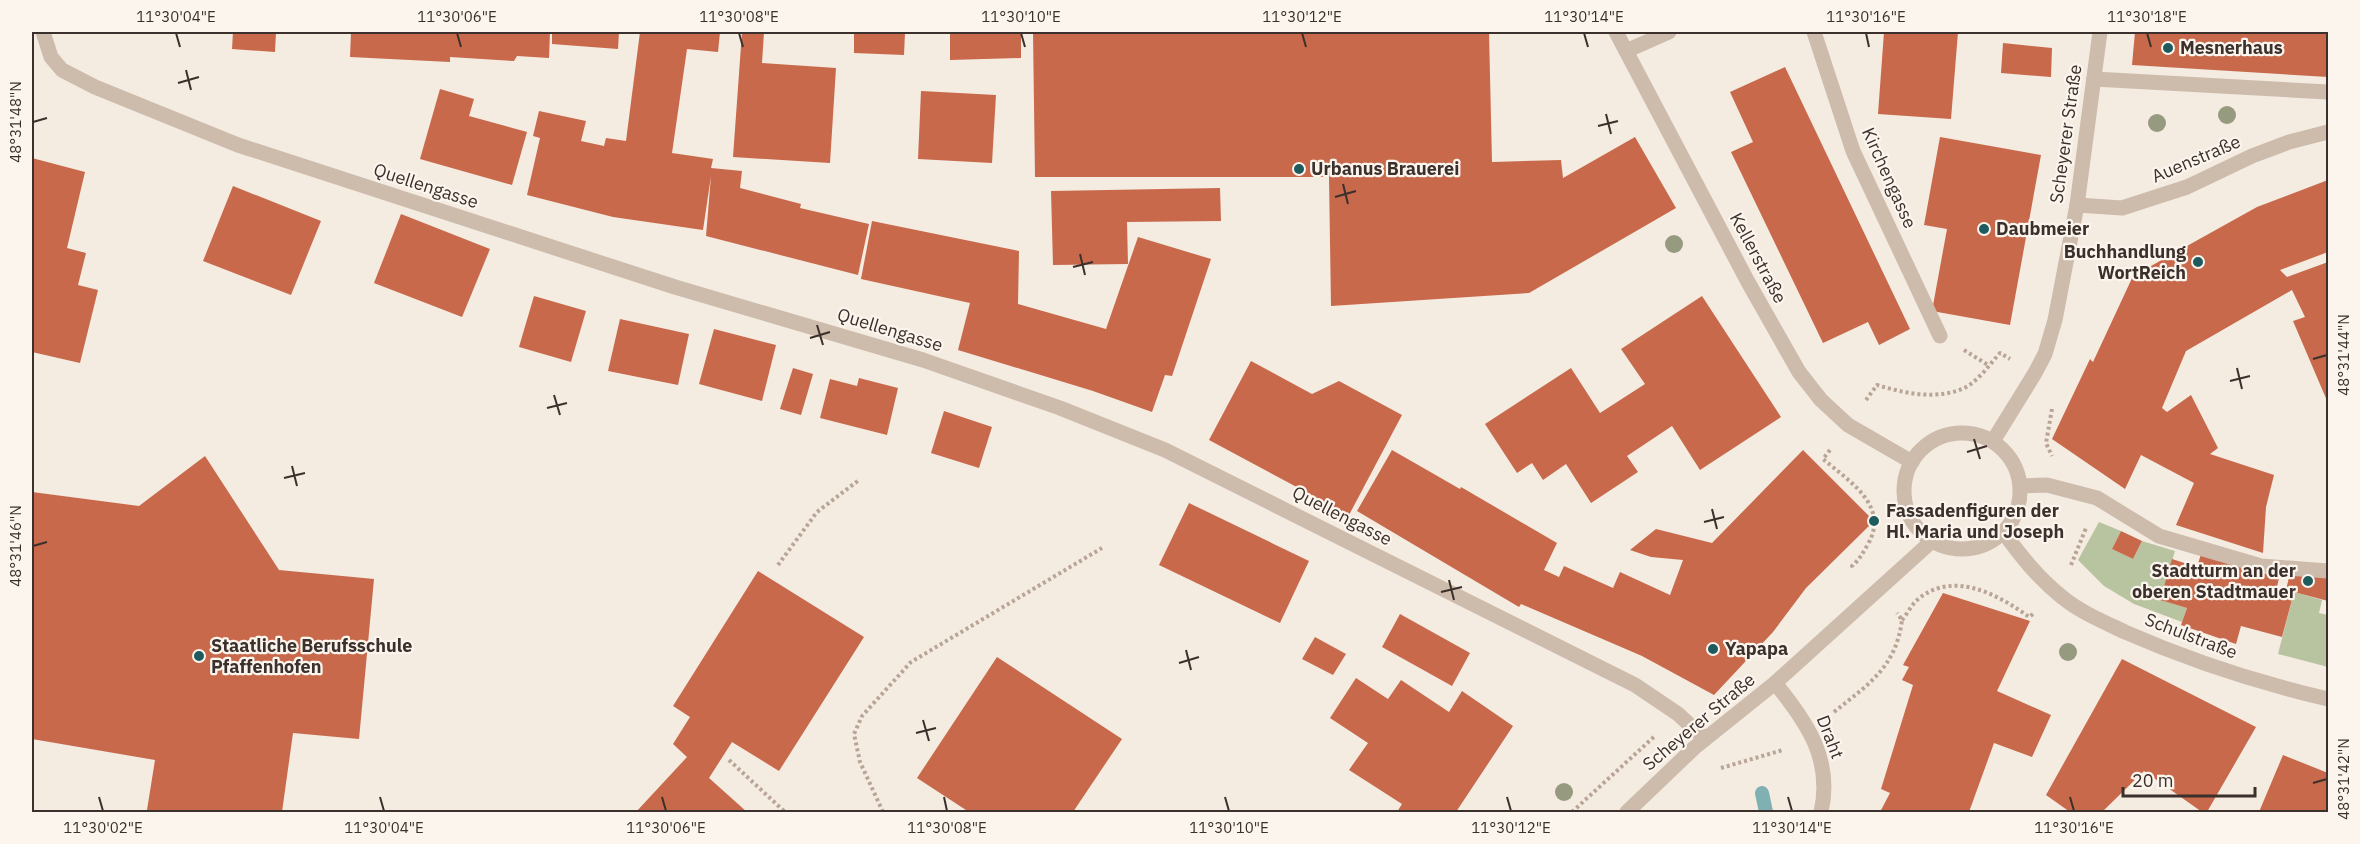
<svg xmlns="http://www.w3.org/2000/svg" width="2360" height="844" font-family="'IBM Plex Sans',sans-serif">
<rect width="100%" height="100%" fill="#f4ebe1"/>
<!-- green -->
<g fill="#b8c4a0">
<path d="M2099 522 2121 531 2112 549 2133 559 2142 541 2175 551 2160 600 2187 608 2182 622 2134 604 2104 586 2078 560Z"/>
<path d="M2294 592 2322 600 2319 613 2328 615V667L2278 654Z"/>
</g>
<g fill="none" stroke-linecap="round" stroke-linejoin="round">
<!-- stream -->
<path stroke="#7fb0b2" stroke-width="14" d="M1762 793 1766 812"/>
</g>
<!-- building -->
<g fill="#c8694b">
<path d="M233 32H276L275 52 232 49Z"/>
<path d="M351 32H550L549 58 517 56 514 61 450 57V62L350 57Z"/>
<path d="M552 32H619L618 49 552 44Z"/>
<path d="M640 32H720L718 52 687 49 672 153 713 159 711 168 742 171 740 188 801 204 800 208 869 224 858 275 706 236 711 176 703 230 613 217 527 195 540 138 533 136 539 111 586 121 581 141 604 146 606 138 626 141Z"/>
<path d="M742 32H764L762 63 836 68 830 163 733 157Z"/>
<path d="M854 32H905L904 55 854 53Z"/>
<path d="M950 32H1021V58L950 60Z"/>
<path d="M1033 32H1489L1492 162 1561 160 1563 178 1635 137 1676 208 1529 293 1331 306 1329 177H1035Z"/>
<path d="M1884 32H1958L1951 119 1878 114Z"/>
<path d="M2135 32H2328V77L2132 65Z"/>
<path d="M2003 43 2052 48 2051 77 2001 73Z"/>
<path d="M1785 67 1910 329 1879 345 1868 322 1823 343 1731 152 1753 142 1730 92Z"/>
<path d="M440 89 474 99 469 116 527 132 512 185 420 159Z"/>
<path d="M921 91 996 95 992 163 918 159Z"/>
<path d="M1940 137 2041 155 2010 325 1932 311 1947 229 1924 225Z"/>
<path d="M32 158 85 172 67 248 86 253 78 285 98 290 80 363 32 352Z"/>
<path d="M2328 180V252L2280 270 2287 277 2328 262V403L2293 321 2305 317 2292 290 2186 351 2162 408 2167 412 2191 395 2218 448 2210 454 2274 475 2266 507 2263 553 2176 525 2194 483 2141 455 2125 489 2052 439 2090 359 2093 362 2133 276 2257 207Z"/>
<path d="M233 186 321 221 291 295 203 261Z"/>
<path d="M1220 188 1221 221 1127 222 1128 264 1053 265 1051 191Z"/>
<path d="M401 214 490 249 462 317 374 283Z"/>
<path d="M872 221 1019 251 1018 304 1106 329 1138 237 1211 259 1172 376 1165 375 1152 412 1093 391 958 350 970 303 861 279Z"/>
<path d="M534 296 586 311 571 362 519 347Z"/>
<path d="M1702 296 1781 417 1700 470 1672 426 1627 456 1638 472 1591 503 1566 464 1543 480 1532 463 1517 473 1485 424 1571 368 1600 413 1645 384 1621 349Z"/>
<path d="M620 319 689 334 678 385 608 371Z"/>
<path d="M714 329 776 345 762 401 699 384Z"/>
<path d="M1251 361 1312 394 1339 381 1402 415 1349 515 1209 440Z"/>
<path d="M793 368 813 374 801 415 780 409Z"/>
<path d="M859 378 898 388 887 435 820 418 830 379 857 386Z"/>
<path d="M944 411 992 427 979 468 931 453Z"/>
<path d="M1392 450 1460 489 1461 487 1557 543 1544 570 1559 577 1564 566 1613 588 1620 572 1670 595 1683 560 1651 557 1630 550 1656 529 1712 543 1803 450 1874 521 1806 588 1773 632 1714 695 1642 656 1521 604 1519 607 1357 511Z"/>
<path d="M205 456 279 570 374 579 359 739 293 733 282 812H164L147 810 155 760 32 739V492L139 506Z"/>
<path d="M1189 503 1309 561 1280 623 1159 565Z"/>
<path d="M2121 531 2142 541 2133 559 2112 549Z"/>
<path d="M2201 554 2280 573 2277 587 2286 590 2291 569 2328 573V601L2294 592 2282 637 2241 626 2236 644 2181 625 2187 608 2160 600 2172 559 2197 567Z"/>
<path d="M758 571 864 637 779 771 732 742 709 778 747 812H636L687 757 673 744 690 717 673 706Z"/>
<path d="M1943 593 2030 621 1997 691 2051 715 2032 757 1994 743 1969 812H1880L1890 793 1881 789 1913 685 1902 680 1909 667 1903 665Z"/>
<path d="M1400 614 1470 653 1452 686 1382 647Z"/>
<path d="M1315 637 1346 654 1333 675 1302 659Z"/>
<path d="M997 657 1122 739 1073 812H969L917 778Z"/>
<path d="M2122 659 2256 727 2207 812H2202L2144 771 2102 812H2070L2046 795Z"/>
<path d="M1356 678 1388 699 1401 680 1449 712 1462 691 1513 726 1456 812H1397L1402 804 1349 770 1368 743 1330 718Z"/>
<path d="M2283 755 2328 773V812H2259Z"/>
</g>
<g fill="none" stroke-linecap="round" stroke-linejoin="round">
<!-- path -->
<g stroke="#b9a596" stroke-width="4" stroke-dasharray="3 3" stroke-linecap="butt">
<path d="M1964 350 1988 365"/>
<path d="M1866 400 1877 385C1904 393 1934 400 1962 389 1977 383 1989 365 2000 353L2010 359"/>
<path d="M2052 409 2046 443 2052 456"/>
<path d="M1830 450 1823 459C1849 481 1890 506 1868 544 1863 553 1859 560 1852 566L1854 569"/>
<path d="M778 565 817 512 859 480"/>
<path d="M2071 565 2086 528"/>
<path d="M1902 620C1907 614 1911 606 1916 601 1951 569 1998 594 2029 617L2033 614"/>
<path d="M1834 712C1869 684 1896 667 1902 620L1897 613"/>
<path d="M729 760 785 812"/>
<path d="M1721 768 1783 750"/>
<path d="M883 812 860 762 854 734 862 716 911 662 1102 548"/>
<path d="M1572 812 1656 735"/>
</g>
<!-- pedestrian -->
<path stroke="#cdbbac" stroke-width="15" d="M2094 79 2328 92"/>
<!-- minor -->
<g stroke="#cdbbac" stroke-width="15">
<path d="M43 32 51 57 62 70 95 87 238 145 675 287 923 360 1060 408 1165 450 1635 685 1678 714 1705 739"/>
<path d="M1814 32 1853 151 1940 336"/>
<path d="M1626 51 1669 32"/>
<path d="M2077 205 2122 208 2187 187 2252 156 2289 142 2328 132"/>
<path d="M1993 441 2035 373 2045 354 2055 320 2077 205 2100 32"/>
<path d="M2021 486 2047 485 2097 498 2159 536 2261 566 2328 571"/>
<path d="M1775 683C1807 722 1833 760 1821 812"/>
</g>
<!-- tertiary -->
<g stroke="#cdbbac" stroke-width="15">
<path d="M1616 32 1748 282 1799 372 1821 400 1848 425 1912 462"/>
<circle cx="1962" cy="491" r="58"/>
<path d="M2004 533C2021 556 2038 578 2062 597 2080 612 2104 622 2125 632 2191 661 2259 683 2328 699"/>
<path d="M1627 812 1694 748 1775 683 1932 541"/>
</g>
</g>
<!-- trees -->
<g fill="#969b7f">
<circle cx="2227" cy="115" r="9"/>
<circle cx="2157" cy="123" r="9"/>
<circle cx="1674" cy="244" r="9"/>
<circle cx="2068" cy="652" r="9"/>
<circle cx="1564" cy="792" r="9"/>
</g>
<!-- ticks -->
<path fill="none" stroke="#3b302b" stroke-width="2" d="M176 33 180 47M457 33 461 47M739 33 743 47M1021 33 1025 47M1302 33 1306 47M1584 33 1588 47M1866 33 1869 47M2147 33 2151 47M186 70 191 90M178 83 199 77M1606 114 1611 134M33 122 47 118M1598 126 1618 121M1343 184 1348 204M1335 197 1356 191M1080 254 1085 275M1073 267 1093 262M817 325 823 345M810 338 830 332M2313 359 2327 355M2237 368 2242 389M2230 381 2250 376M554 395 560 415M547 408 567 403M1974 439 1980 459M1967 452 1987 446M292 466 297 486M284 478 305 473M1712 509 1717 529M1704 522 1724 517M33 546 47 542M1449 580 1454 600M1441 592 1462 587M1186 650 1191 670M1179 663 1199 657M923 720 929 741M916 733 936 728M2313 783 2327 779M99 797 103 811M380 797 384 811M662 797 666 811M944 797 947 811M1225 797 1229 811M1507 797 1511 811M1788 797 1792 811M2070 797 2074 811"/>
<!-- markers -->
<g fill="#1f5a5e" stroke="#fbf5ee" stroke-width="2">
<circle cx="2168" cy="48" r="6"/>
<circle cx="1299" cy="169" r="6"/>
<circle cx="1984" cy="229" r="6"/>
<circle cx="2198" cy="262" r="6"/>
<circle cx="1874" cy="521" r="6"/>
<circle cx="2308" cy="581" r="6"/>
<circle cx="1713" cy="649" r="6"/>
<circle cx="199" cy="656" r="6"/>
</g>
<g text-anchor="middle" stroke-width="4.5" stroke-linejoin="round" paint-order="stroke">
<!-- poi labels -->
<g font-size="18" font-weight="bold" fill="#3b302b" stroke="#fbf5ee" text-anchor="start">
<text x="2180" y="54">Mesnerhaus</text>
<text x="1311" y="175">Urbanus Brauerei</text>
<text x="1996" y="235">Daubmeier</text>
<text x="2186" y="258" text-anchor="end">Buchhandlung<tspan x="2186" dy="21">WortReich</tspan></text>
<text x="1886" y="517">Fassadenfiguren der<tspan x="1886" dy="21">Hl. Maria und Joseph</tspan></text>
<text x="2296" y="577" text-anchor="end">Stadtturm an der<tspan x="2296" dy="21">oberen Stadtmauer</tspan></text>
<text x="211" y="652">Staatliche Berufsschule<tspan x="211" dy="21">Pfaffenhofen</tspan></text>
<text x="1725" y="655">Yapapa</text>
</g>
<!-- street labels -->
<g font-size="18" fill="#3b302b" stroke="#fbf5ee">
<text transform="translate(2066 134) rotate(-82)" y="6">Scheyerer Straße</text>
<text transform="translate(2196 159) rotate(-23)" y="6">Auenstraße</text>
<text transform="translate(1889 178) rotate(66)" y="6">Kirchengasse</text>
<text transform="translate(426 186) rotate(18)" y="6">Quellengasse</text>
<text transform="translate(1758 258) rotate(62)" y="6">Kellerstraße</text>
<text transform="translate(890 330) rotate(17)" y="6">Quellengasse</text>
<text transform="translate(1342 516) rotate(27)" y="6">Quellengasse</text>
<text transform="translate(2191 636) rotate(21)" y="6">Schulstraße</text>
<text transform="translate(1699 722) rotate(-40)" y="6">Scheyerer Straße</text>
<text transform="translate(1830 737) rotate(69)" y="6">Draht</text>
</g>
</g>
<!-- border -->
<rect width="2360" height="844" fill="none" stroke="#fbf5ee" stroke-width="66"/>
<!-- scale -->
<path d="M2123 787v9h132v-9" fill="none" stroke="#3b302b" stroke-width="3"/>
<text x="2132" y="787" font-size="18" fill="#3b302b" stroke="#fbf5ee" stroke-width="4.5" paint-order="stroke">20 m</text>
<rect x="33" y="33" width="2294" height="778" fill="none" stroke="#3b302b" stroke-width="2"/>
<g font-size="15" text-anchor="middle" fill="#3b302b">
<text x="176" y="22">11°30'04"E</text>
<text x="457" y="22">11°30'06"E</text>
<text x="739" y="22">11°30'08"E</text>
<text x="1021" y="22">11°30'10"E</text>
<text x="1302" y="22">11°30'12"E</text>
<text x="1584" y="22">11°30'14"E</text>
<text x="1866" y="22">11°30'16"E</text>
<text x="2147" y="22">11°30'18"E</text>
<text transform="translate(16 122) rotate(-90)" y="5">48°31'48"N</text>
<text transform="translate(2344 355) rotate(-90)" y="5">48°31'44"N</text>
<text transform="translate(16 546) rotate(-90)" y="5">48°31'46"N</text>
<text transform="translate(2344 779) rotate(-90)" y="5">48°31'42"N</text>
<text x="103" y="833">11°30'02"E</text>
<text x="384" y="833">11°30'04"E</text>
<text x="666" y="833">11°30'06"E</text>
<text x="947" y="833">11°30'08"E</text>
<text x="1229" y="833">11°30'10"E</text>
<text x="1511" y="833">11°30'12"E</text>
<text x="1792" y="833">11°30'14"E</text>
<text x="2074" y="833">11°30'16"E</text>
</g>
</svg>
